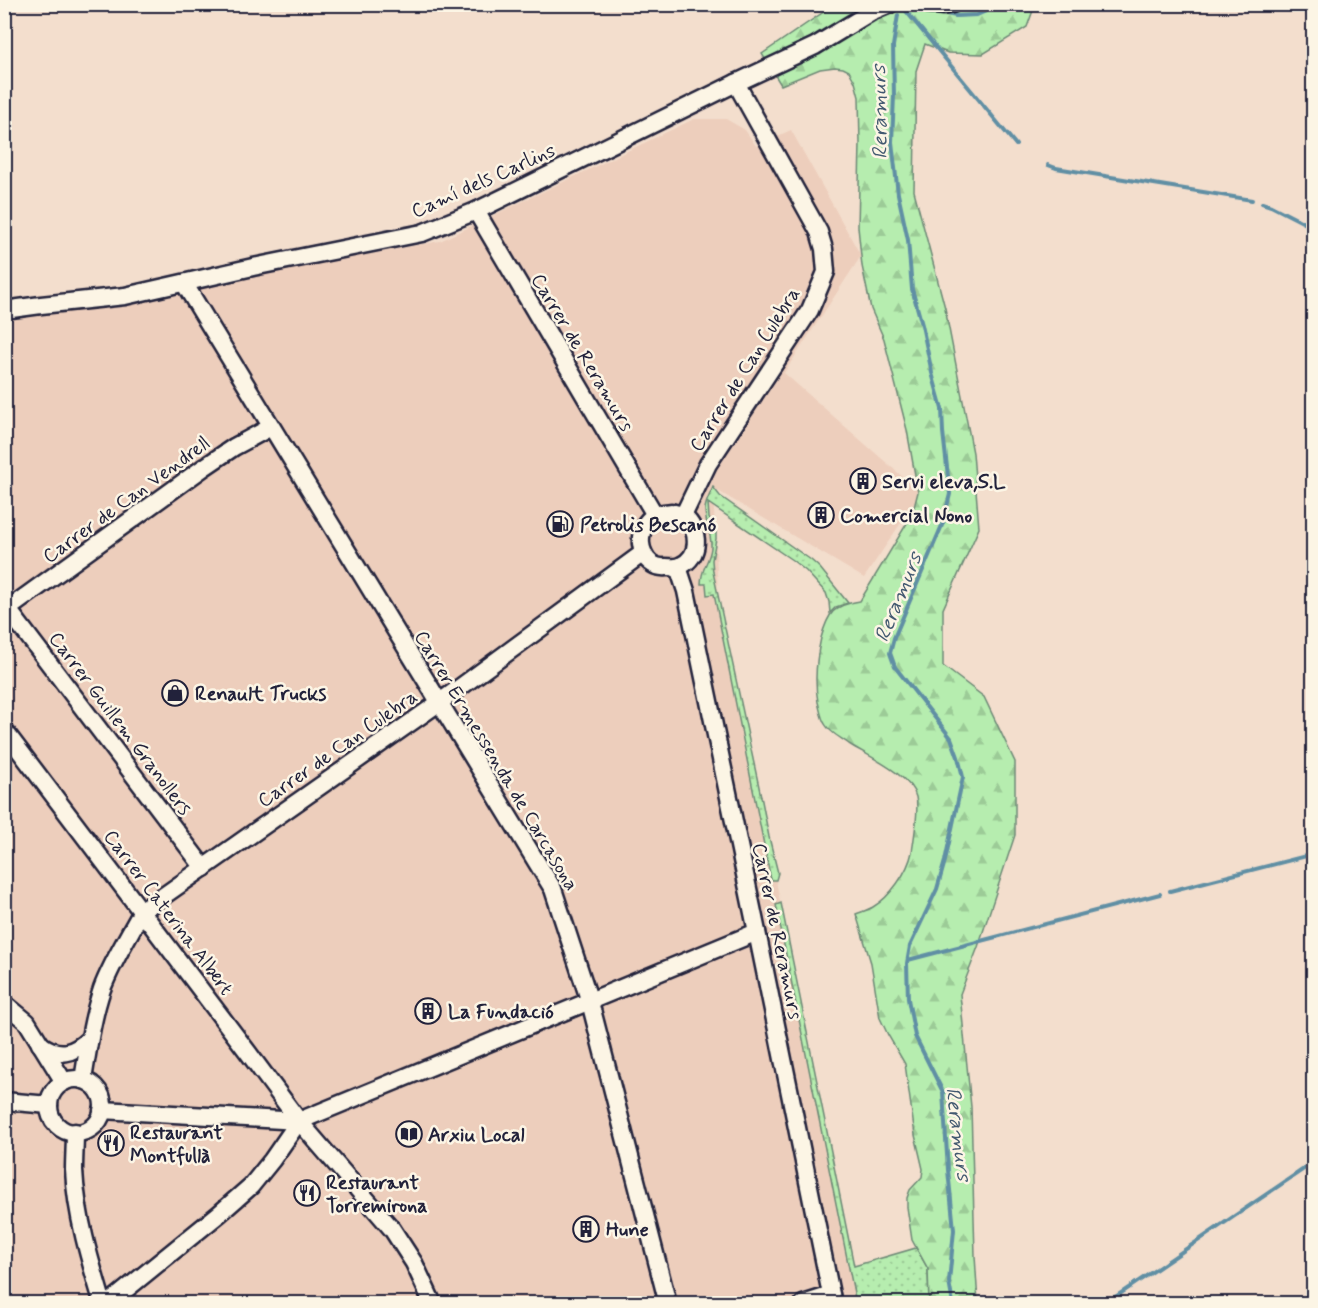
<svg xmlns="http://www.w3.org/2000/svg" width="1318" height="1308" font-family="Mynerve,sans-serif">
<defs>
<pattern id="grass-dots" width="8" height="8" patternUnits="userSpaceOnUse" patternTransform="scale(1.5)"><rect width="8" height="8" fill="#b6edaf"/><path d="M2 2h.1M6 6h.1" fill="none" stroke="#9ccb97" stroke-width="1.8" stroke-linecap="round"/></pattern>
<pattern id="forest-firs" width="22" height="20" patternUnits="userSpaceOnUse" patternTransform="scale(1.5)"><rect width="22" height="20" fill="#b6edaf"/><path d="M5 1l3.5 6h-7zM16 11l3.5 6h-7z" fill="#9ccb97"/></pattern>
</defs>
<rect width="100%" height="100%" fill="#f3decd"/>
<filter id="ink" filterUnits="userSpaceOnUse"><feTurbulence type="fractalNoise" baseFrequency=".0167" numOctaves="2"/><feDisplacementMap in="SourceGraphic" scale="12" xChannelSelector="R" yChannelSelector="G"/><feConvolveMatrix kernelMatrix="1 2 1 2 8 2 1 2 1" color-interpolation-filters="sRGB"/></filter>
<g filter="url(#ink)">
<!-- built -->
<path fill="#edcebc" d="M694 119H726L745 130 756 146 791 130 861 256 784 373 921 493 864 578 713 488 718 593 861 1303 5 1304V321L440 241Z"/>
<!-- grass -->
<g fill="url(#grass-dots)" stroke="#6c8875" stroke-width="1.5">
<path d="M713 487 720 496 811 560 820 568 848 603 836 607 830 613 829 602 826 593 806 571 792 560 708 503 709 518 716 532V539L712 560 713 572 762 801 769 837 778 873 776 880H771L714 594 707 595 706 584H701C701 568 709 563 711 548 712 534 705 523 705 510 705 502 710 495 713 487Z"/>
<path d="M781 903 854 1266 916 1248 928 1269 929 1303H856L776 905Z"/>
</g>
<!-- forest -->
<path fill="url(#forest-firs)" stroke="#6c8875" stroke-width="1.5" d="M834 5H1035L1027 27 983 54 948 53 925 44 916 71 914 191 945 308 973 453 979 528 943 609V666L984 697 1015 762V835L978 947 960 994 971 1107 975 1256 978 1303H929L928 1269 912 1240 907 1207V1198L910 1190 922 1177 923 1169 915 1135 905 1064 888 1035 880 1018 871 963 856 914C861 912 868 910 873 907 890 897 908 872 912 852 914 839 919 809 916 797 911 775 868 756 849 744 841 738 830 733 825 724 821 718 820 709 818 702 814 680 816 660 821 638 828 613 833 605 860 601L912 515 918 492 907 430 884 339 871 309 862 266 858 227 860 144 859 97 855 82 849 71 843 68 835 67 820 69 781 85 762 54Z"/>
<g fill="none" stroke-linecap="round" stroke-linejoin="round">
<!-- stream -->
<g stroke="#618fa4" stroke-width="4">
<path d="M901 5 1016 145"/>
<path d="M911 9 926 10"/>
<path d="M942 13 956 16 977 15 1002 4"/>
<path d="M898 15 893 46 894 96 892 142 898 194 908 240 912 289 922 325 932 373 942 409 943 432 950 494 943 523 894 638 890 653 895 667 951 738 958 757 963 777 945 861 937 889 910 946 907 963 908 999 915 1036 943 1092 948 1170 954 1230 949 1282 953 1304"/>
<path d="M1048 165 1056 168 1252 200"/>
<path d="M1262 203 1271 206 1314 228"/>
<path d="M1170 891 1314 854"/>
<path d="M908 960 1160 894"/>
<path d="M1105 1304 1314 1162"/>
</g>
<!-- minor casing -->
<g stroke="#22223b" stroke-width="21">
<g id="minor">
<path d="M928 4 943 6 952 4"/>
<path d="M476 211 655 515"/>
<path d="M184 283 553 889 590 1002 668 1304"/>
<path d="M4 310 41 305 125 296 253 267 422 233 476 211 736 83 815 46 871 12 890 4"/>
<path d="M671 512C675 513 681 514 684 517 700 530 701 557 680 566 676 568 671 567 666 567 656 568 648 563 644 554 637 540 642 520 657 515 661 513 666 513 671 512Z"/>
<path d="M683 516 708 464 810 310 826 272 824 249 819 232 736 83"/>
<path d="M678 567 686 591 757 932 833 1304"/>
<path d="M4 604 204 868"/>
<path d="M8 609 203 468 234 447 271 427"/>
<path d="M4 730 247 1051 299 1121 392 1229 414 1263 433 1304"/>
<path d="M4 1003 27 1022 64 1082"/>
<path d="M40 1044C59 1058 73 1054 89 1039"/>
<circle cx="76" cy="1106" r="27"/>
<path d="M83 1080C88 1049 92 1019 102 989 112 962 128 937 142 911L440 702 643 553"/>
<path d="M4 1101 49 1105"/>
<path d="M102 1110 299 1121 757 932"/>
<path d="M75 1132C75 1145 74 1158 74 1170 76 1214 90 1261 103 1304"/>
<path d="M108 1304 219 1214 251 1186 272 1160 299 1121"/>
<path d="M803 1304 831 1295"/>
</g>
</g>
<!-- minor -->
<use href="#minor" stroke="#fcf5e5" stroke-width="16"/>
</g>
</g>
<!-- icons -->
<defs>
<g id="building-ring" transform="scale(1.35)"><circle r="9.5" fill="#fcf5e5" stroke="#22223b" stroke-width="1.5"/><path d="M-4-6H4V6H1V3H-1V6H-4ZM-2.5-4.3h1.7v1.8h-1.7ZM.8-4.3h1.7v1.8H.8ZM-2.5-1h1.7V.8h-1.7ZM.8-1h1.7V.8H.8Z" fill="#22223b"/></g>
<g id="fuel-ring" transform="scale(1.35)"><circle r="9.5" fill="#fcf5e5" stroke="#22223b" stroke-width="1.5"/><path d="M-5.5-6h7V0h2V4h1.3V-2.5L3-4.5l.8-.8L6-3V5H2.5V1h-1V6h-7ZM-4.2-4.7v3.2H.2V-4.7Z" fill="#22223b"/></g>
<g id="shop-ring" transform="scale(1.35)"><circle r="9.5" fill="#fcf5e5" stroke="#22223b" stroke-width="1.5"/><path d="M-5-2.5h2.3a2.7 3.5 0 0 1 5.4 0H5L5.5 6h-11ZM-1.5-2.5h3a1.5 2.3 0 0 0-3 0Z" fill="#22223b"/></g>
<g id="library-ring" transform="scale(1.35)"><circle r="9.5" fill="#fcf5e5" stroke="#22223b" stroke-width="1.5"/><path d="M-6-4Q-3-5.5-.7-3.5V5Q-3 3-6 4ZM6-4Q3-5.5 .7-3.5V5Q3 3 6 4Z" fill="#22223b"/></g>
<g id="restaurant-ring" transform="scale(1.35)"><circle r="9.5" fill="#fcf5e5" stroke="#22223b" stroke-width="1.5"/><path d="M-5-6h1v4h1v-4h1v4h1v-4h1v5L-1.5 .5V6h-2V.5L-5-1ZM5-6V6H3V1.5H1.5Q1.5-4 5-6Z" fill="#22223b"/></g>
</defs>
<g fill-rule="evenodd">
<use href="#building-ring" x="863" y="481"/>
<use href="#building-ring" x="821" y="515"/>
<use href="#fuel-ring" x="560" y="524"/>
<use href="#shop-ring" x="175" y="693"/>
<use href="#building-ring" x="428" y="1011"/>
<use href="#library-ring" x="409" y="1134"/>
<use href="#restaurant-ring" x="111" y="1143"/>
<use href="#restaurant-ring" x="307" y="1193"/>
<use href="#building-ring" x="586" y="1229"/>
</g>
<g text-anchor="middle" stroke-width="5" stroke-linejoin="round" paint-order="stroke">
<!-- street labels -->
<g font-size="20" fill="#22223b" stroke="#fcf5e5">
<text transform="translate(483 180) rotate(-24)" y="7">Camí dels Carlins</text>
<text transform="translate(583 352) rotate(59)" y="7">Carrer de Reramurs</text>
<text transform="translate(744 369) rotate(-58)" y="7">Carrer de Can Culebra</text>
<text transform="translate(126 499) rotate(-36)" y="7">Carrer de Can Vendrell</text>
<text transform="translate(121 723) rotate(53)" y="7">Carrer Guillem Granollers</text>
<text transform="translate(337 748) rotate(-35)" y="7">Carrer de Can Culebra</text>
<text transform="translate(497 760) rotate(59)" y="7">Carrer Ermessenda de Carcasona</text>
<text transform="translate(169 912) rotate(53)" y="7">Carrer Caterina Albert</text>
<text transform="translate(778 931) rotate(78)" y="7">Carrer de Reramurs</text>
</g>
<!-- poi labels -->
<g font-size="20" font-weight="bold" fill="#22223b" stroke="#fcf5e5" text-anchor="start">
<text x="882" y="488">Servi eleva,S.L</text>
<text x="840" y="522">Comercial Nono</text>
<text x="580" y="531">Petrolis Bescanó</text>
<text x="195" y="700">Renault Trucks</text>
<text x="448" y="1018">La Fundació</text>
<text x="130" y="1139">Restaurant<tspan x="130" dy="23">Montfullà</tspan></text>
<text x="428" y="1141">Arxiu Local</text>
<text x="326" y="1189">Restaurant<tspan x="326" dy="23">Torremirona</tspan></text>
<text x="606" y="1236">Hune</text>
</g>
<!-- water labels -->
<g font-size="21" font-style="italic" fill="#425970" stroke="#fcf5e5">
<text transform="translate(879 112) rotate(-91)" y="7">Reramurs</text>
<text transform="translate(898 597) rotate(-68)" y="7">Reramurs</text>
<text transform="translate(959 1134) rotate(83)" y="7">Reramurs</text>
</g>
</g>
<!-- margin -->
<rect width="1318" height="1308" fill="none" stroke="#fcf5e5" stroke-width="24"/>
<rect x="12" y="12" width="1294" height="1284" fill="none" stroke="#22223b" stroke-width="2" filter="url(#ink)"/>
</svg>
